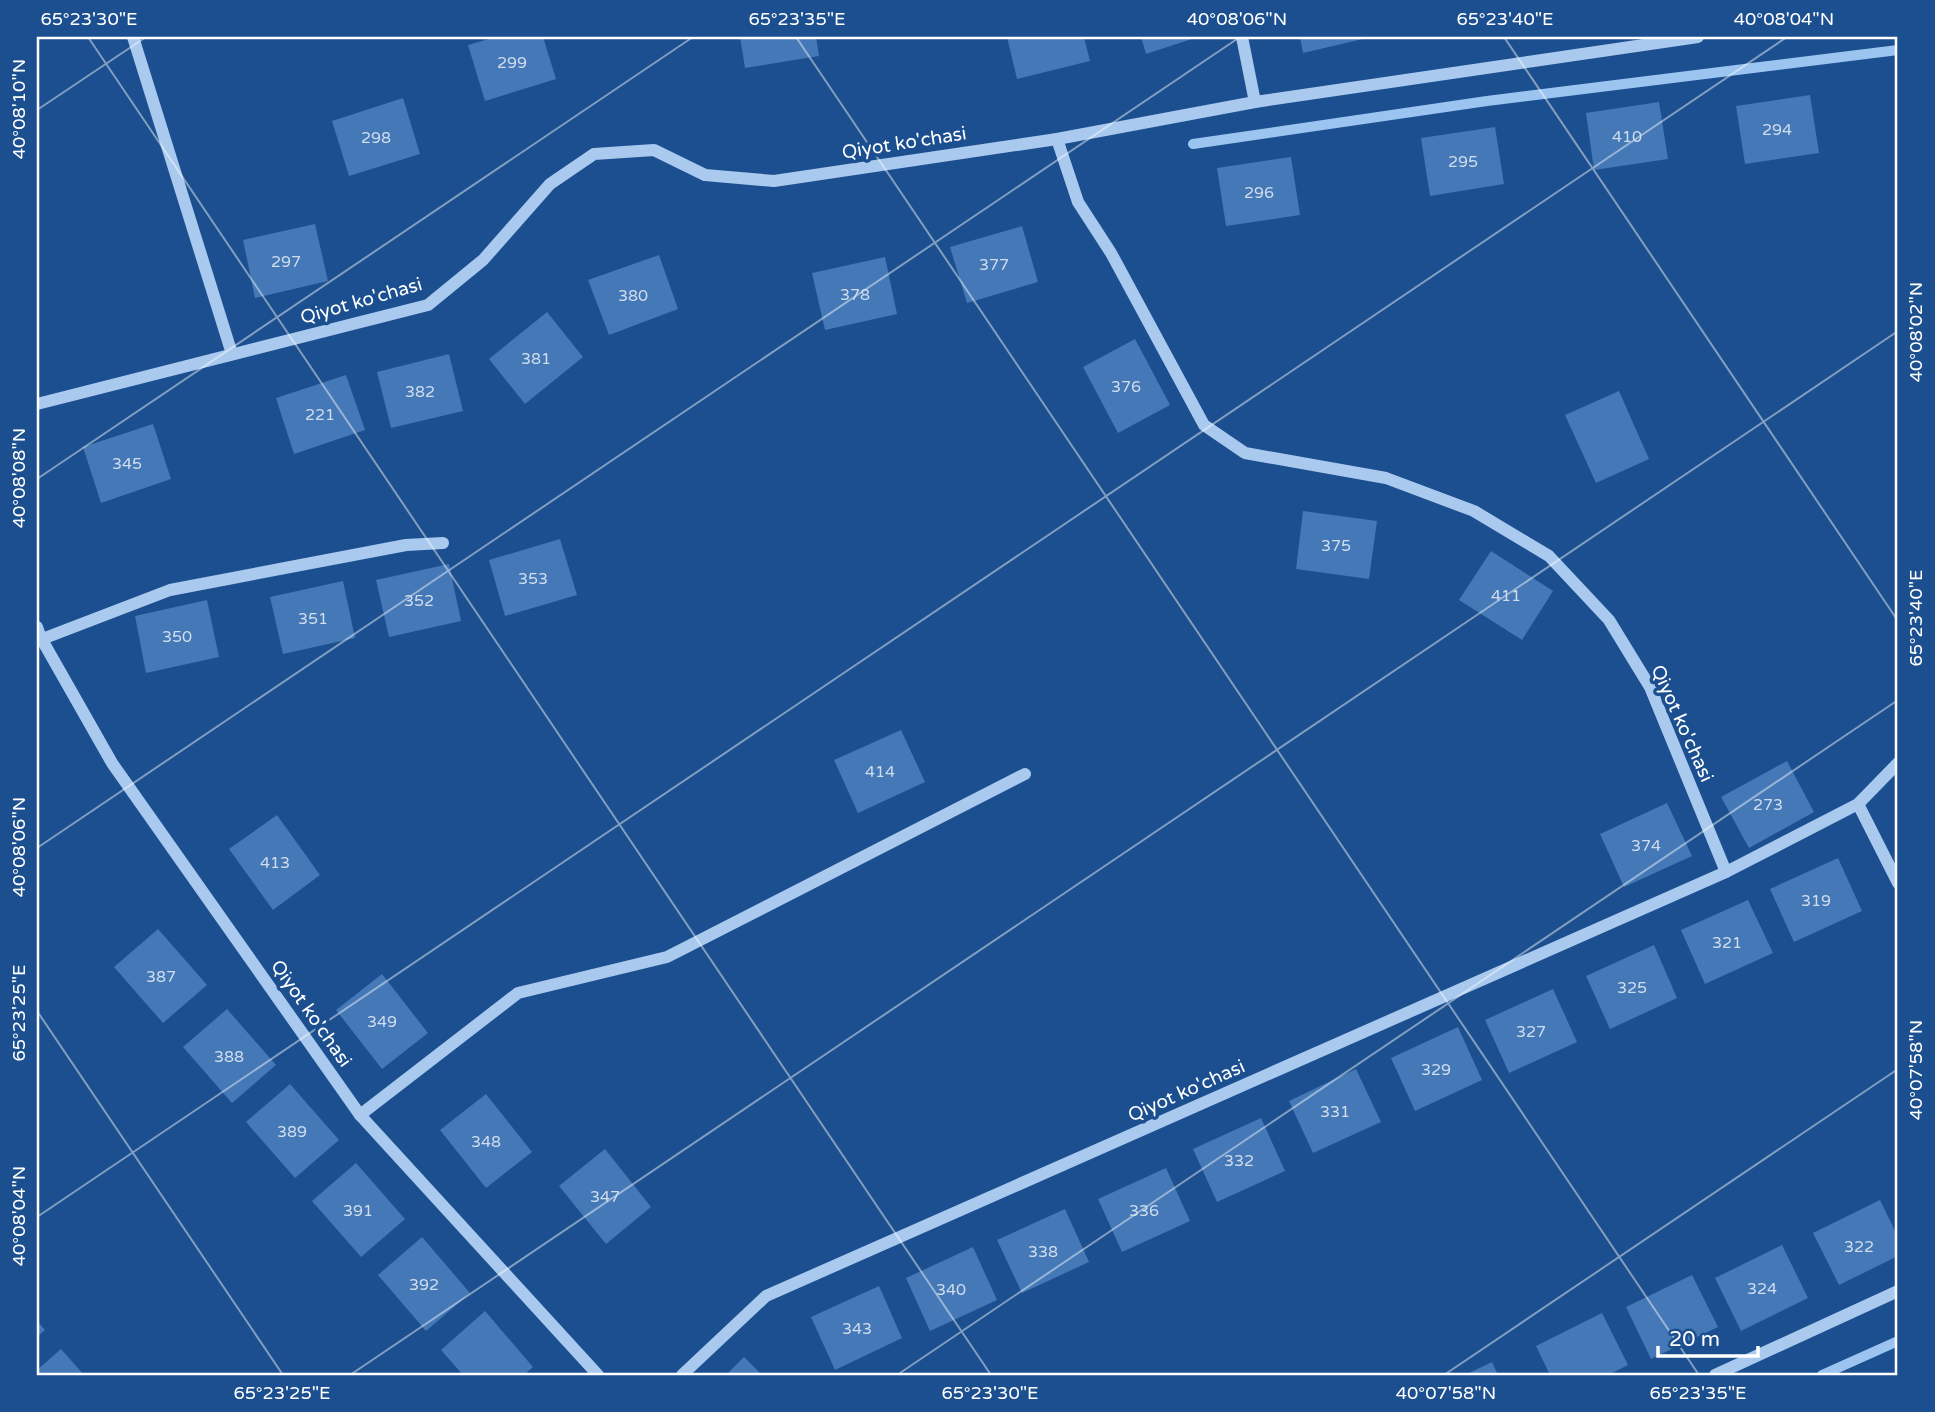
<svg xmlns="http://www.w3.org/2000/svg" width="1935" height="1412" font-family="'Varela Round',sans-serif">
<rect width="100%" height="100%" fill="#1b4f8f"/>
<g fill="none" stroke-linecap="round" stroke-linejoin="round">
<!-- stream -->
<g stroke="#9cc4f0" stroke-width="10">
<path d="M1193 144 1487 101 1898 50"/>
<path d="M1822 1375 1898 1341"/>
</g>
</g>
<!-- building -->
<g fill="#4478b7">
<path d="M496 37H543L556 79 485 101 468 45Z"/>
<path d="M740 37H816L819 56 745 68Z"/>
<path d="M1007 37H1084L1090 61 1017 79Z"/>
<path d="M1141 37H1198L1146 54Z"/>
<path d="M1300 37H1366L1367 38 1303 53Z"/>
<path d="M1810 95 1819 153 1745 164 1736 106Z"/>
<path d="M403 98 420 154 349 176 332 121Z"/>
<path d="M1659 102 1668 159 1594 170 1586 113Z"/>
<path d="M1495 127 1504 184 1430 196 1421 138Z"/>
<path d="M1291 157 1300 215 1226 226 1217 168Z"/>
<path d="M315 224 328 281 255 298 243 240Z"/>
<path d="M1022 226 1038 282 967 303 950 247Z"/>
<path d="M659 255 678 309 609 335 588 280Z"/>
<path d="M885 257 897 314 825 330 812 273Z"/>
<path d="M547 312 583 357 525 404 489 359Z"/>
<path d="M1135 339 1170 405 1118 433 1083 367Z"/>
<path d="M449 354 463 411 391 428 377 372Z"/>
<path d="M346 375 365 430 294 454 276 398Z"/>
<path d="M1619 391 1649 459 1596 483 1565 415Z"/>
<path d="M153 424 171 479 101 503 83 447Z"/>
<path d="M1303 511 1377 521 1369 579 1296 569Z"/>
<path d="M560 539 577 595 505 616 489 560Z"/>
<path d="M1491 551 1553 591 1522 640 1459 600Z"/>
<path d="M449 564 461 621 389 637 376 580Z"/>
<path d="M343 581 355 638 283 654 270 597Z"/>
<path d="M207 600 219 657 146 673 135 616Z"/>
<path d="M901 730 925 782 858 813 834 760Z"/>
<path d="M1787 761 1814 812 1749 848 1721 797Z"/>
<path d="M1667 803 1692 856 1624 887 1600 834Z"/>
<path d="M277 815 320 875 273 910 229 849Z"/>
<path d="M1838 858 1862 911 1794 942 1770 889Z"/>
<path d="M1748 900 1773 953 1705 984 1681 930Z"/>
<path d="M158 929 207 985 163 1023 114 967Z"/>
<path d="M1654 945 1677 998 1610 1029 1586 976Z"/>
<path d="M382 974 428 1033 382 1069 336 1010Z"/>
<path d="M1553 989 1577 1042 1509 1073 1485 1020Z"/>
<path d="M227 1009 276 1065 232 1103 183 1047Z"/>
<path d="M1458 1027 1482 1080 1415 1111 1391 1058Z"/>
<path d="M1356 1069 1381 1122 1313 1153 1289 1101Z"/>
<path d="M290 1084 339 1140 295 1178 246 1122Z"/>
<path d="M486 1094 532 1152 486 1188 440 1130Z"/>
<path d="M1261 1118 1285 1171 1217 1202 1193 1149Z"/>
<path d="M605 1149 651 1207 606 1244 559 1186Z"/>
<path d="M356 1163 405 1219 361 1257 312 1201Z"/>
<path d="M1166 1168 1190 1221 1122 1252 1098 1199Z"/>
<path d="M1880 1200 1898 1237V1256L1839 1285 1813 1233Z"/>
<path d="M1065 1209 1089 1262 1022 1293 997 1240Z"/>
<path d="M422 1237 470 1293 426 1331 378 1275Z"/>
<path d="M1782 1245 1808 1298 1741 1331 1715 1278Z"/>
<path d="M973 1247 997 1300 930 1331 906 1278Z"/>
<path d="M1692 1275 1718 1327 1651 1359 1626 1307Z"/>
<path d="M879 1286 902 1338 835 1370 811 1317Z"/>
<path d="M485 1311 533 1367 524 1375H463L441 1350Z"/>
<path d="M1602 1313 1628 1365 1608 1375H1550L1536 1346Z"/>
<path d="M37 1321 45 1330 37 1337Z"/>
<path d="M61 1349 84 1375H37V1370Z"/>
<path d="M744 1357 762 1375H726Z"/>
<path d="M1492 1362 1498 1375H1465Z"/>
</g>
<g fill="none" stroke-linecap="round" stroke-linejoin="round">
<!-- minor -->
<g stroke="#a9c9ee" stroke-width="12">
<path d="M133 37 232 354"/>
<path d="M1242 37 1255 102"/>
<path d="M1057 139 1078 202 1111 253 1204 425 1245 453 1386 478 1474 511 1549 556 1609 620 1650 687 1726 872"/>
<path d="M37 404 428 305 483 260 550 184 594 154 654 150 705 175 774 181 1057 139 1255 102 1698 37"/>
<path d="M37 627 41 638 112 763 360 1115 598 1375"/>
<path d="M37 641 170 590 406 545 443 543"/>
<path d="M1858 804 1898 883"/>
<path d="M360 1115 518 993 667 957 1025 774"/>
<path d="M682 1375 766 1296 1726 872 1858 804 1898 763"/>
<path d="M1715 1375 1898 1291"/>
</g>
</g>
<!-- ticks -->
<path fill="none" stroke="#fff" stroke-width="2" stroke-opacity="0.45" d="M88 37 991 1375M796 37 1699 1375M1504 37 1898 621M37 110 146 37M37 479 693 37M37 848 1240 37M37 1011 283 1375M37 1217 1787 37M350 1375 1898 331M897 1375 1898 700M1444 1375 1898 1069"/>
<g text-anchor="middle" stroke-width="7" stroke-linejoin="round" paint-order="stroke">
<!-- number labels -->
<g font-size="16" fill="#d0dded">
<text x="512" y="68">299</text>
<text x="1777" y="135">294</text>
<text x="1627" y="142">410</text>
<text x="376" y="143">298</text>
<text x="1463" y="167">295</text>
<text x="1259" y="198">296</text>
<text x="286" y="267">297</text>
<text x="994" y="270">377</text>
<text x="855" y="300">378</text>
<text x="633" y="301">380</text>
<text x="536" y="364">381</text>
<text x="1126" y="392">376</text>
<text x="420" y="397">382</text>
<text x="320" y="420">221</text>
<text x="127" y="469">345</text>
<text x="1336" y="551">375</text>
<text x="533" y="584">353</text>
<text x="1506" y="601">411</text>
<text x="419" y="606">352</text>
<text x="313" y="624">351</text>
<text x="177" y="642">350</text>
<text x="880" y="777">414</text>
<text x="1768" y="810">273</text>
<text x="1646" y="851">374</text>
<text x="275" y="868">413</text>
<text x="1816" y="906">319</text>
<text x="1727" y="948">321</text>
<text x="161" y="982">387</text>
<text x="1632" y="993">325</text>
<text x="382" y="1027">349</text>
<text x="1531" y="1037">327</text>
<text x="229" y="1062">388</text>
<text x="1436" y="1075">329</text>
<text x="1335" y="1117">331</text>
<text x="292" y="1137">389</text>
<text x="486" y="1147">348</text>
<text x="1239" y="1166">332</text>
<text x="605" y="1202">347</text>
<text x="358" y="1216">391</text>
<text x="1144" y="1216">336</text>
<text x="1859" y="1252">322</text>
<text x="1043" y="1257">338</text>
<text x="424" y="1290">392</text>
<text x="1762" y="1294">324</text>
<text x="951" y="1295">340</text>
<text x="857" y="1334">343</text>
</g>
<!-- street labels -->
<g font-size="19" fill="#fff" stroke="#1b4f8f">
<text transform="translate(904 142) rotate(-9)" y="7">Qiyot ko'chasi</text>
<text transform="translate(361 300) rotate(-16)" y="7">Qiyot ko'chasi</text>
<text transform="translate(1683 723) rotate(66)" y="7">Qiyot ko'chasi</text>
<text transform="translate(312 1013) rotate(55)" y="7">Qiyot ko'chasi</text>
<text transform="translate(1186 1090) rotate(-24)" y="7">Qiyot ko'chasi</text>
</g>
</g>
<!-- border -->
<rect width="1935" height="1412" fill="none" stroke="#1b4f8f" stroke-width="77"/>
<!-- scale -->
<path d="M1658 1346v10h100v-10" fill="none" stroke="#ffffff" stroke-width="3.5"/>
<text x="1669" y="1346" font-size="21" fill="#ffffff" stroke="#1b4f8f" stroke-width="5" paint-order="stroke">20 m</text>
<rect x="38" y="38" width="1858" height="1336" fill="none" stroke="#fff" stroke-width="2.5"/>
<g font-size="18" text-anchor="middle" fill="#fff">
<text x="89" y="25">65°23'30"E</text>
<text x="797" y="25">65°23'35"E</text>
<text x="1237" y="25">40°08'06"N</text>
<text x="1505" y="25">65°23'40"E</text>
<text x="1784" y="25">40°08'04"N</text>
<text transform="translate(19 109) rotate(-90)" y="6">40°08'10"N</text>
<text transform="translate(1916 332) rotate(-90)" y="6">40°08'02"N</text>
<text transform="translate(19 478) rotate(-90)" y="6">40°08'08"N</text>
<text transform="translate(1916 618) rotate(-90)" y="6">65°23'40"E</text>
<text transform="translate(19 847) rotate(-90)" y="6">40°08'06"N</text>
<text transform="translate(19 1013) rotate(-90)" y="6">65°23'25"E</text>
<text transform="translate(1916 1070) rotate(-90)" y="6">40°07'58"N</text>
<text transform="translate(19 1216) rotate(-90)" y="6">40°08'04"N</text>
<text x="282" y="1399">65°23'25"E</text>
<text x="990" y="1399">65°23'30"E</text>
<text x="1446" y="1399">40°07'58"N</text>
<text x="1698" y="1399">65°23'35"E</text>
</g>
</svg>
